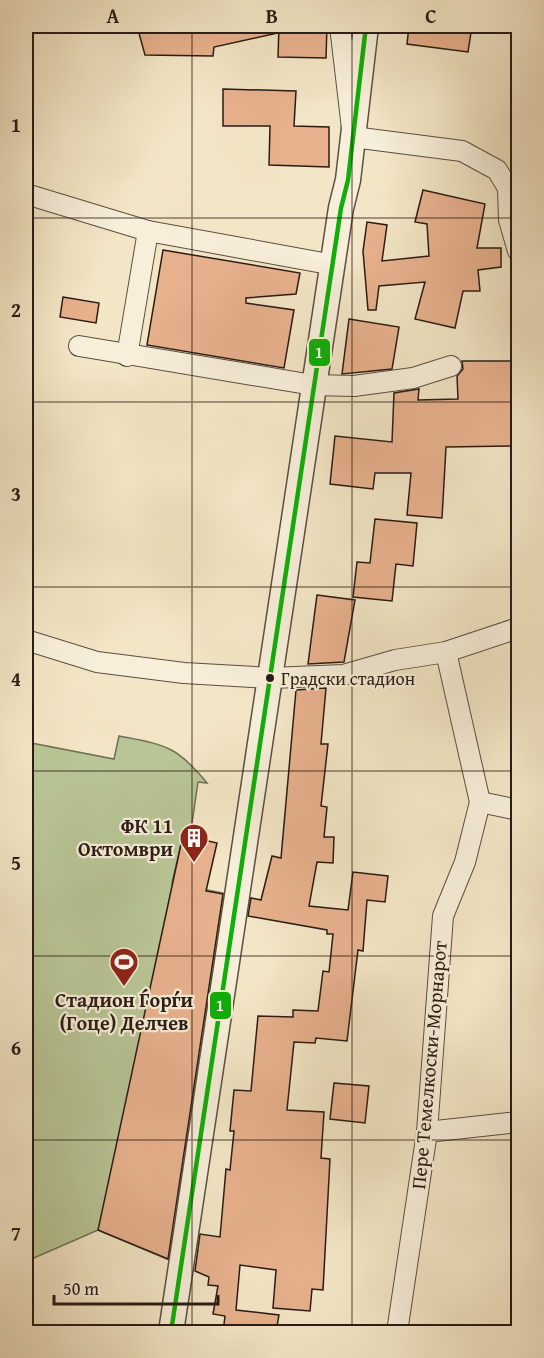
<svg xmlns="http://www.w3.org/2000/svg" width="544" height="1358" font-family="'Gentium Book Plus',serif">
<rect width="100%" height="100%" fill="#f3e6c6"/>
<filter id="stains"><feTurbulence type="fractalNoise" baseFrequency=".00333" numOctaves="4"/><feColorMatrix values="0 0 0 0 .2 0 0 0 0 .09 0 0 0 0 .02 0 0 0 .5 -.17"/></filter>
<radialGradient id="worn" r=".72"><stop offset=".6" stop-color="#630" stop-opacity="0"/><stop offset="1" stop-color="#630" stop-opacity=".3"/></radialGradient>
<!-- pitch -->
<path fill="#b9c697" stroke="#717056" stroke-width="1.5" d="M119 736C165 745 176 745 207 783L198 782 190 837 183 836 172 883 238 896 181 1265 98 1230 34 1258 26 1256V742L114 759Z"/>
<!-- building -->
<g fill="#e8b18e" stroke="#291b14" stroke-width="1.5">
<path d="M137 26H277L278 33 214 47 213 56 145 55Z"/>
<path d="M279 26H327L326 58 278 57Z"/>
<path d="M409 26H472L468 52 407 44Z"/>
<path d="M223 89 296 91 294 126 329 127V167L269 165 270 126H223Z"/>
<path d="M423 190 485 204 477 248H501V267L478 270 480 291H463L455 328 415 319 425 282 379 286 376 310H368L363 251 367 222 387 225 382 261 429 256 427 224 415 222Z"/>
<path d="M163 250 300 273 296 294 246 298V303L294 310 284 368 147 345Z"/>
<path d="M63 297 99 303 96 323 60 317Z"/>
<path d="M349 319 399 327 392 369 342 374Z"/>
<path d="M462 361H511V446L446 447 442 518 407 515 411 473H375L373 489 330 484 335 436 392 442 394 393 419 389 418 400 458 399 457 376 463 369Z"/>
<path d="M375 519 417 523 413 566 396 564 392 601 353 597 357 562 370 563Z"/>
<path d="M317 595 355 600 344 662 308 664Z"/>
<path d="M326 688 321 744H328L321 806 327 807 324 837H334L333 863 317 862 309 906 348 910 353 872 388 876 385 902 367 900 363 951 358 950 347 1041 316 1038 315 1043 294 1042 287 1110 324 1112 321 1158 330 1159 323 1290 312 1289 310 1311 273 1308 276 1270 240 1265 236 1310 279 1315 276 1332H223L225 1316 213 1314 218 1286 208 1285 209 1277 195 1271 200 1234 220 1237 226 1169 230 1170 234 1131H230L234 1090 251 1091 258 1016 293 1017V1010L318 1011 323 971 329 972 333 934H327V930L248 916 251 898 261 900 272 856 281 858 296 690Z"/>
<path d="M183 835 217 843 206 891 223 894 168 1259 98 1230Z"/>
<path d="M334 1083 369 1086 365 1123 330 1119Z"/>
</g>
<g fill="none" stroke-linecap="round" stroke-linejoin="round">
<!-- minor casing -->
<g stroke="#5c4e40" stroke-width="22">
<g id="minor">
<path d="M340 26 353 137 462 151 497 170 508 188 509 220 518 251"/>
<path d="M26 194 148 231 334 265"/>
<path d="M79 346 313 385 354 386 413 378 451 366"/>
<path d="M127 356 148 231"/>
<path d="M26 640 97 662 184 673 271 678 343 675 395 660 446 652 518 628"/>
<path d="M480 802 518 810"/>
<path d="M427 1132 518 1122"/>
<path d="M397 1332 427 1132 443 916 465 862 480 802 446 652"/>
</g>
</g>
<!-- tertiary casing -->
<g stroke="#5c4e40" stroke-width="27">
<path id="tertiary" d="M171 1332 341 208 348 180 366 26"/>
</g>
<!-- minor -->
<use href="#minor" stroke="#f7efda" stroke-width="20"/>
<!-- tertiary -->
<use href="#tertiary" stroke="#f7efda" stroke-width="24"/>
<!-- bus-1 casing -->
<g stroke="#f7efda" stroke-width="9">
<path id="bus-1" d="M171 1332 341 208 348 180 366 26"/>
</g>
<!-- bus-1 -->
<use href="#bus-1" stroke="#0eaf07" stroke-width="4.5"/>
</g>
<!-- grid -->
<path fill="none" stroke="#291b14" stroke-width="1.5" stroke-opacity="0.55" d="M192 26V1332M352 26V1332M26 218H518M26 402H518M26 587H518M26 771H518M26 956H518M26 1140H518"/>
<!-- icons -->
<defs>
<g id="building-pin" transform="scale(1.5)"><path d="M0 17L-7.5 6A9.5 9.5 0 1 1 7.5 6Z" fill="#8f2418" stroke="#f7efda"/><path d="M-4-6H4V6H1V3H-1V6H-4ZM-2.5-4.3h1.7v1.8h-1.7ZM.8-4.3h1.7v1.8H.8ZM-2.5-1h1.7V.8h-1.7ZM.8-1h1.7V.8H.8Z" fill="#fff"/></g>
<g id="stadium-pin" transform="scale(1.5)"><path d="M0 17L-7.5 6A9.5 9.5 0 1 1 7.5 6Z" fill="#8f2418" stroke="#f7efda"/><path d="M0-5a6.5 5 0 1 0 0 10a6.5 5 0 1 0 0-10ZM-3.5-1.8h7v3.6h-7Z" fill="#fff"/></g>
</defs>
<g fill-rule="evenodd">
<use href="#building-pin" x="194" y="838"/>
<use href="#stadium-pin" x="124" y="962"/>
</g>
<!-- markers -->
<circle fill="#291b14" stroke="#f7efda" stroke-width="2" cx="270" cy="678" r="5"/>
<g text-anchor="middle" stroke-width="4.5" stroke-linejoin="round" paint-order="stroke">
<!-- bus labels -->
<g font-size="18" fill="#291b14" stroke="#f7efda" text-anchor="start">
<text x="281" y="685">Градски стадион</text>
</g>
<!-- poi labels -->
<g font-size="20" font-weight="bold" fill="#291b14" stroke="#f7efda" text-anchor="end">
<text x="173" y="833">ФК 11<tspan x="173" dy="23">Октомври</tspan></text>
<text x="124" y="1007" text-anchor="middle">Стадион Ѓорѓи<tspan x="124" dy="23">(Гоце) Делчев</tspan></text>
</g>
<!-- street labels -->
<g font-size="20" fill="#291b14" stroke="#f7efda">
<text transform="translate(429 1065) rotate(-85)" y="7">Пере Темелкоски-Морнарот</text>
</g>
</g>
<g stroke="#f7efda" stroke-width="2">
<rect x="308" y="338" width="23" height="29" rx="6" fill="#0eaf07"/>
<rect x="209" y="991" width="23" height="29" rx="6" fill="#0eaf07"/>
</g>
<g font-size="16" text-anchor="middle" font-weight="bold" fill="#fff">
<text x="319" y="358">1</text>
<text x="220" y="1011">1</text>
</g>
<!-- margin -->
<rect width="544" height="1358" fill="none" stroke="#f3e6c6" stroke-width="66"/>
<!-- scale -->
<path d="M54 1295v9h164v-9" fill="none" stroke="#291b14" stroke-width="3"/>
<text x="63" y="1295" font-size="18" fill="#291b14" stroke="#f7efda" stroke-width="4.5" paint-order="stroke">50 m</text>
<rect x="33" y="33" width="478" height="1292" fill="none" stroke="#291b14" stroke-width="2"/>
<g font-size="20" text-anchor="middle" font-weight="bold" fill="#291b14">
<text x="113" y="23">A</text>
<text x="272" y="23">B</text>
<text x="431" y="23">C</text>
<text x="16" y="132">1</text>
<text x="16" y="317">2</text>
<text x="16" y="501">3</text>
<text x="16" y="686">4</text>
<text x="16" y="870">5</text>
<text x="16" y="1055">6</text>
<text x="16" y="1240">7</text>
</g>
<rect width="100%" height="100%" filter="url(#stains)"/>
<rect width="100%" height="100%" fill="url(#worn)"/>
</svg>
